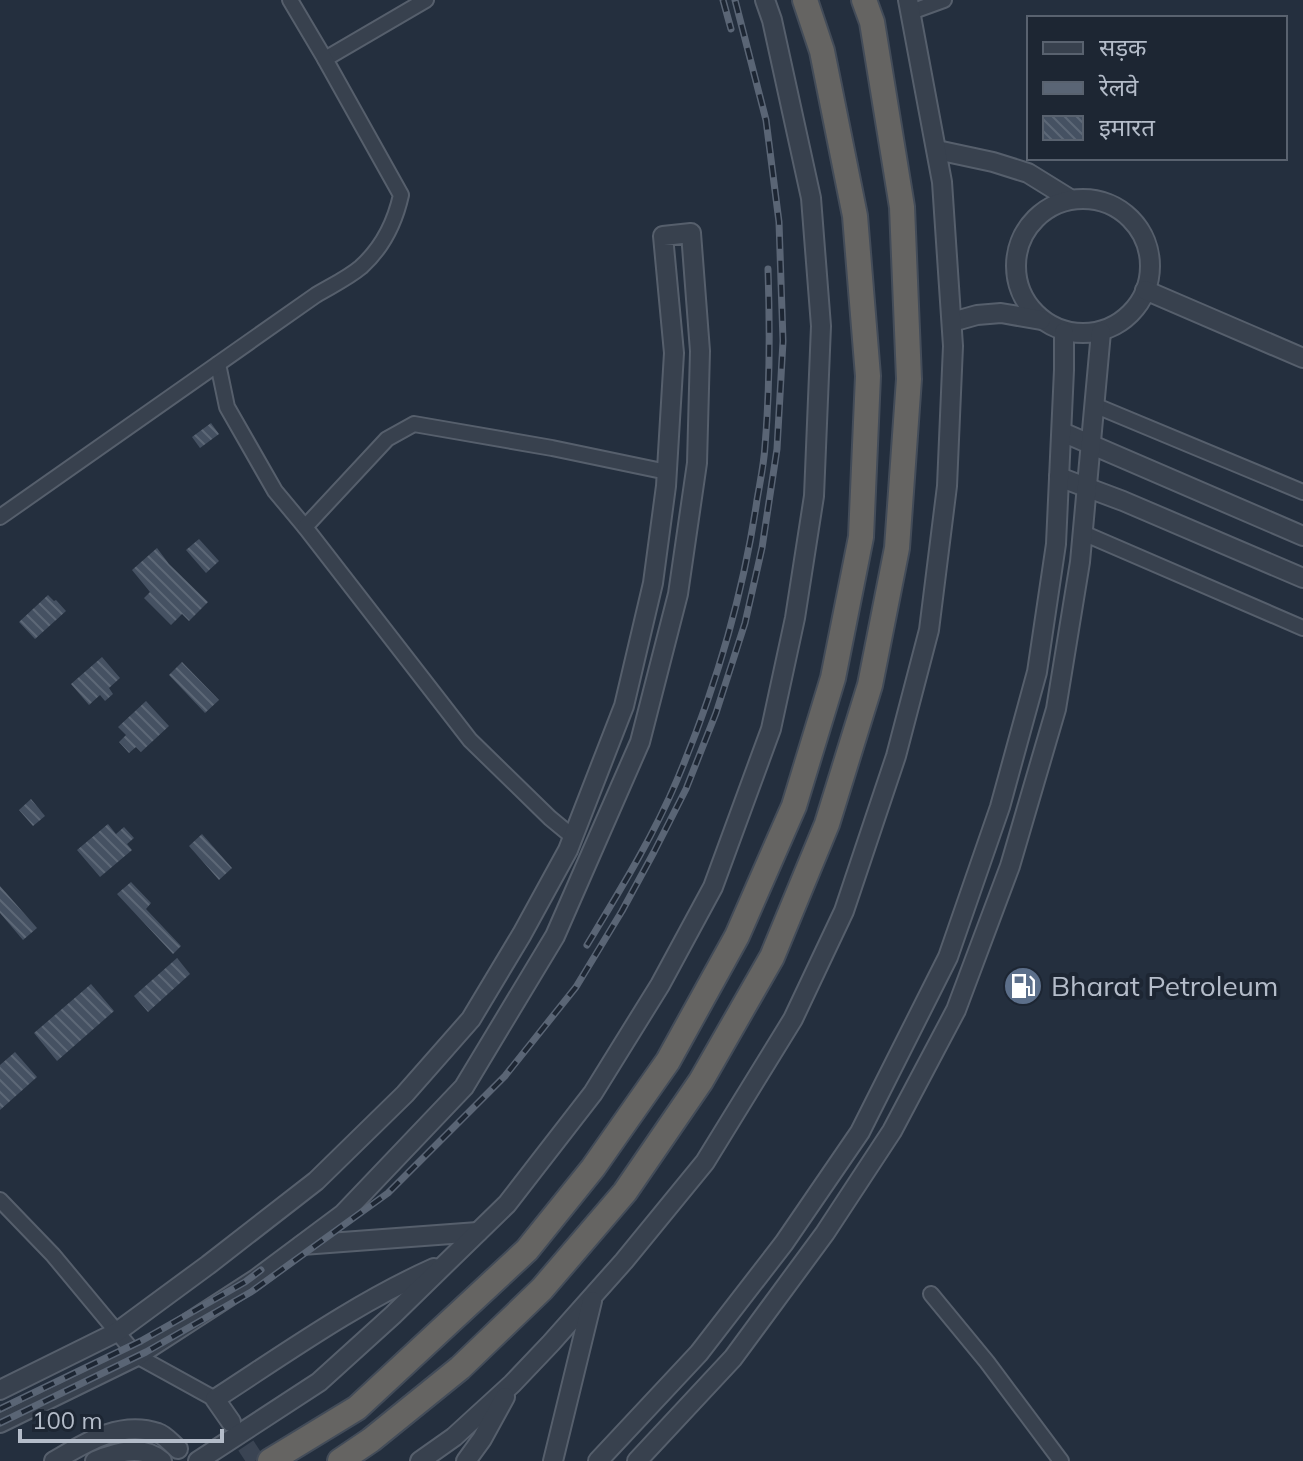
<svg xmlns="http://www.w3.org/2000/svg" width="1303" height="1461" font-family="Mulish,'Noto Sans Devanagari',sans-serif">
<defs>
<pattern id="building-back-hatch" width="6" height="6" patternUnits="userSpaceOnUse" patternTransform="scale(2)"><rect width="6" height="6" fill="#455162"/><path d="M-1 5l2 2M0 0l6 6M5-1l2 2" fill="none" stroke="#5d6877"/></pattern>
</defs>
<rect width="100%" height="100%" fill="#242f3e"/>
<!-- building -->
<g fill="url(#building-back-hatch)">
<path d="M211 423 219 434 200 448 192 437Z"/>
<path d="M199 539 219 561 206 573 186 550Z"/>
<path d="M157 548 169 564 208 602 189 621 182 614 171 625 144 598 150 592 132 570Z"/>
<path d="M48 595 54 601 56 600 66 611 35 639 19 622Z"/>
<path d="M102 657 120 678 109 688 113 694 105 701 100 695 89 705 71 684Z"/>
<path d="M182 662 219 700 205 713 169 675Z"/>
<path d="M146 701 169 726 141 752 136 747 129 753 119 742 126 735 118 727Z"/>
<path d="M31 799 45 816 33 826 19 810Z"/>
<path d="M108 824 116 834 124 827 134 838 127 844 132 850 100 877 77 850Z"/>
<path d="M202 834 232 868 219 880 189 846Z"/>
<path d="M131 882 151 903 146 909 181 946 173 954 117 894Z"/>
<path d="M0 886 37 928 23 940 0 913Z"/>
<path d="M177 958 190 974 148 1012 134 996Z"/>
<path d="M91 984 114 1011 57 1061 34 1033Z"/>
<path d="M15 1052 37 1077 0 1110V1065Z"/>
</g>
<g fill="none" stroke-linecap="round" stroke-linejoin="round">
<!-- tertiary-tunnel -->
<path stroke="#3a4453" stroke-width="18" stroke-dasharray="18 9" stroke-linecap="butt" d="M231 1423 256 1461"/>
<!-- minor casing -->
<g stroke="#565f6c" stroke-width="18">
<g id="minor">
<path d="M911 12 944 0"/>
<path d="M325 59 426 0"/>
<path d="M218 364 227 407 275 491 305 527"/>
<path d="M1094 405 1303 492"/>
<path d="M0 517 316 295C331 286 348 278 361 267 382 248 395 222 401 195L325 59 290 0"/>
<path d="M1083 533 1303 628"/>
<path d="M573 837 550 818 470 740 305 527 387 439 414 424 552 448 667 472"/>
<path d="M0 1200 53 1255 137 1356 215 1399"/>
<path d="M931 1294 987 1362 1061 1461"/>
</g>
</g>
<!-- tertiary casing -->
<g stroke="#565f6c" stroke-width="22">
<g id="tertiary">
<path d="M937 150 993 162 1028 173 1070 199"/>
<circle cx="1083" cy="266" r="67"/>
<path d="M1145 290 1303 358"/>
<path d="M952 322 977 315 1001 313 1041 320"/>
<path d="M1062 432 1303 536"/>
<path d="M1059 477 1123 501 1303 578"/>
<path d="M302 1245 478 1232"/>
<path d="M0 1390 117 1332 208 1265 316 1181 405 1094 471 1019 522 934 568 850 624 706 653 583 666 486 674 353 663 236 691 233 700 351 697 463 678 594 640 742 555 936 464 1087 343 1214 256 1279 137 1356 0 1423"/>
<path d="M231 1422 215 1399C286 1353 356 1303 434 1268"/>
<path d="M54 1461C85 1443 120 1420 158 1433 165 1435 172 1444 178 1449"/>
<path d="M95 1461C117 1452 142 1444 162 1461"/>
<path d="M198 1461 319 1382 393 1315 507 1204 593 1093 660 985 713 887 771 729 795 618 814 496 821 326 811 198 772 20 765 0"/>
<path d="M420 1461 454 1437 512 1384 551 1343 624 1261 705 1162 793 1019 844 911 896 756 929 630 947 486 953 346 942 182 908 0"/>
<path d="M466 1461 482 1439 505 1397"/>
<path d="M553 1461 592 1301"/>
<path d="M598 1461 699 1353 784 1243 860 1132 948 957 1000 807 1037 672 1056 544 1064 370V332"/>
<path d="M637 1461 733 1358 825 1233 892 1131 956 1010 1010 866 1056 709 1080 562 1101 332"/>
</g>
</g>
<!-- trunk casing -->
<g stroke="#434c59" stroke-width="28">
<g id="trunk">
<path d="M270 1461 357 1408 527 1250 593 1168 668 1061 737 936 794 806 833 678 861 537 868 376 855 216 822 51 805 0"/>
<path d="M340 1461 371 1440 460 1368 542 1289 625 1192 701 1081 772 957 827 824 870 685 897 548 909 379 902 207 872 22 864 0"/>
</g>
</g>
<!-- minor -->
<use href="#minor" stroke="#38414e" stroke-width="14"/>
<!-- tertiary -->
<use href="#tertiary" stroke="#38414e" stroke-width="18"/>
<!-- trunk -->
<use href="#trunk" stroke="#656462" stroke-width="24"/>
<!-- rail casing -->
<g stroke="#5a6575" stroke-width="7">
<g id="rail">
<path d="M723 0 731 29"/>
<path d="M587 945C619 892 653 837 677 780 715 690 743 596 757 500 760 482 764 464 765 446 770 387 770 328 768 269"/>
<path d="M0 1409 141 1341 245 1282 261 1270"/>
<path d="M0 1423 146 1352 251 1292 388 1193 505 1076 576 987 622 911 654 852 686 789 716 713 745 623 762 548 777 449 783 341 779 222 766 120 735 0"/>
</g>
</g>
<!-- rail -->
<use href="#rail" stroke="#1d2633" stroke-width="4" stroke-dasharray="12" stroke-linecap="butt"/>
</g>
<!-- icons -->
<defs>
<g id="fuel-disc" transform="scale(2)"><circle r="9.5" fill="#5c6f8a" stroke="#1d2633"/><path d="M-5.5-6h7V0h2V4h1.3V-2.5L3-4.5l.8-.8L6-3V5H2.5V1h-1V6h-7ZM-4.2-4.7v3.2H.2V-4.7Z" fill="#fff"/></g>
</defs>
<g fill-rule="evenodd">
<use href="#fuel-disc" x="1023" y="986"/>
</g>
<g text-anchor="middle" stroke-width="8" stroke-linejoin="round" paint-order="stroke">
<!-- poi labels -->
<g font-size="28" fill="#b4bcc9" stroke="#1d2633" text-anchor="start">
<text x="1051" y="996">Bharat Petroleum</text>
</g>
</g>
<!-- legend -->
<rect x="1027" y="16" width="260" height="144" fill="#1d2633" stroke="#59626f" stroke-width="2"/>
<rect x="1043" y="42" width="40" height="12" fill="#38414e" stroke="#59626f" stroke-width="2"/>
<text x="1099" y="56" font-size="24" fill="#b4bcc9">सड़क</text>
<rect x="1043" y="82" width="40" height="12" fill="#5a6575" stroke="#59626f" stroke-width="2"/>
<text x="1099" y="96" font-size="24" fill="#b4bcc9">रेलवे</text>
<rect x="1043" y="116" width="40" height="24" fill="url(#building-back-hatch)" stroke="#59626f" stroke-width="2"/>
<text x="1099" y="136" font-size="24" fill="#b4bcc9">इमारत</text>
<!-- scale -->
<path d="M20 1429v12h202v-12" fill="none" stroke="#b4bcc9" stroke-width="4"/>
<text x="32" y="1429" font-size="24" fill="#b4bcc9" stroke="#1d2633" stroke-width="6" paint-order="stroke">100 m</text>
</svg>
